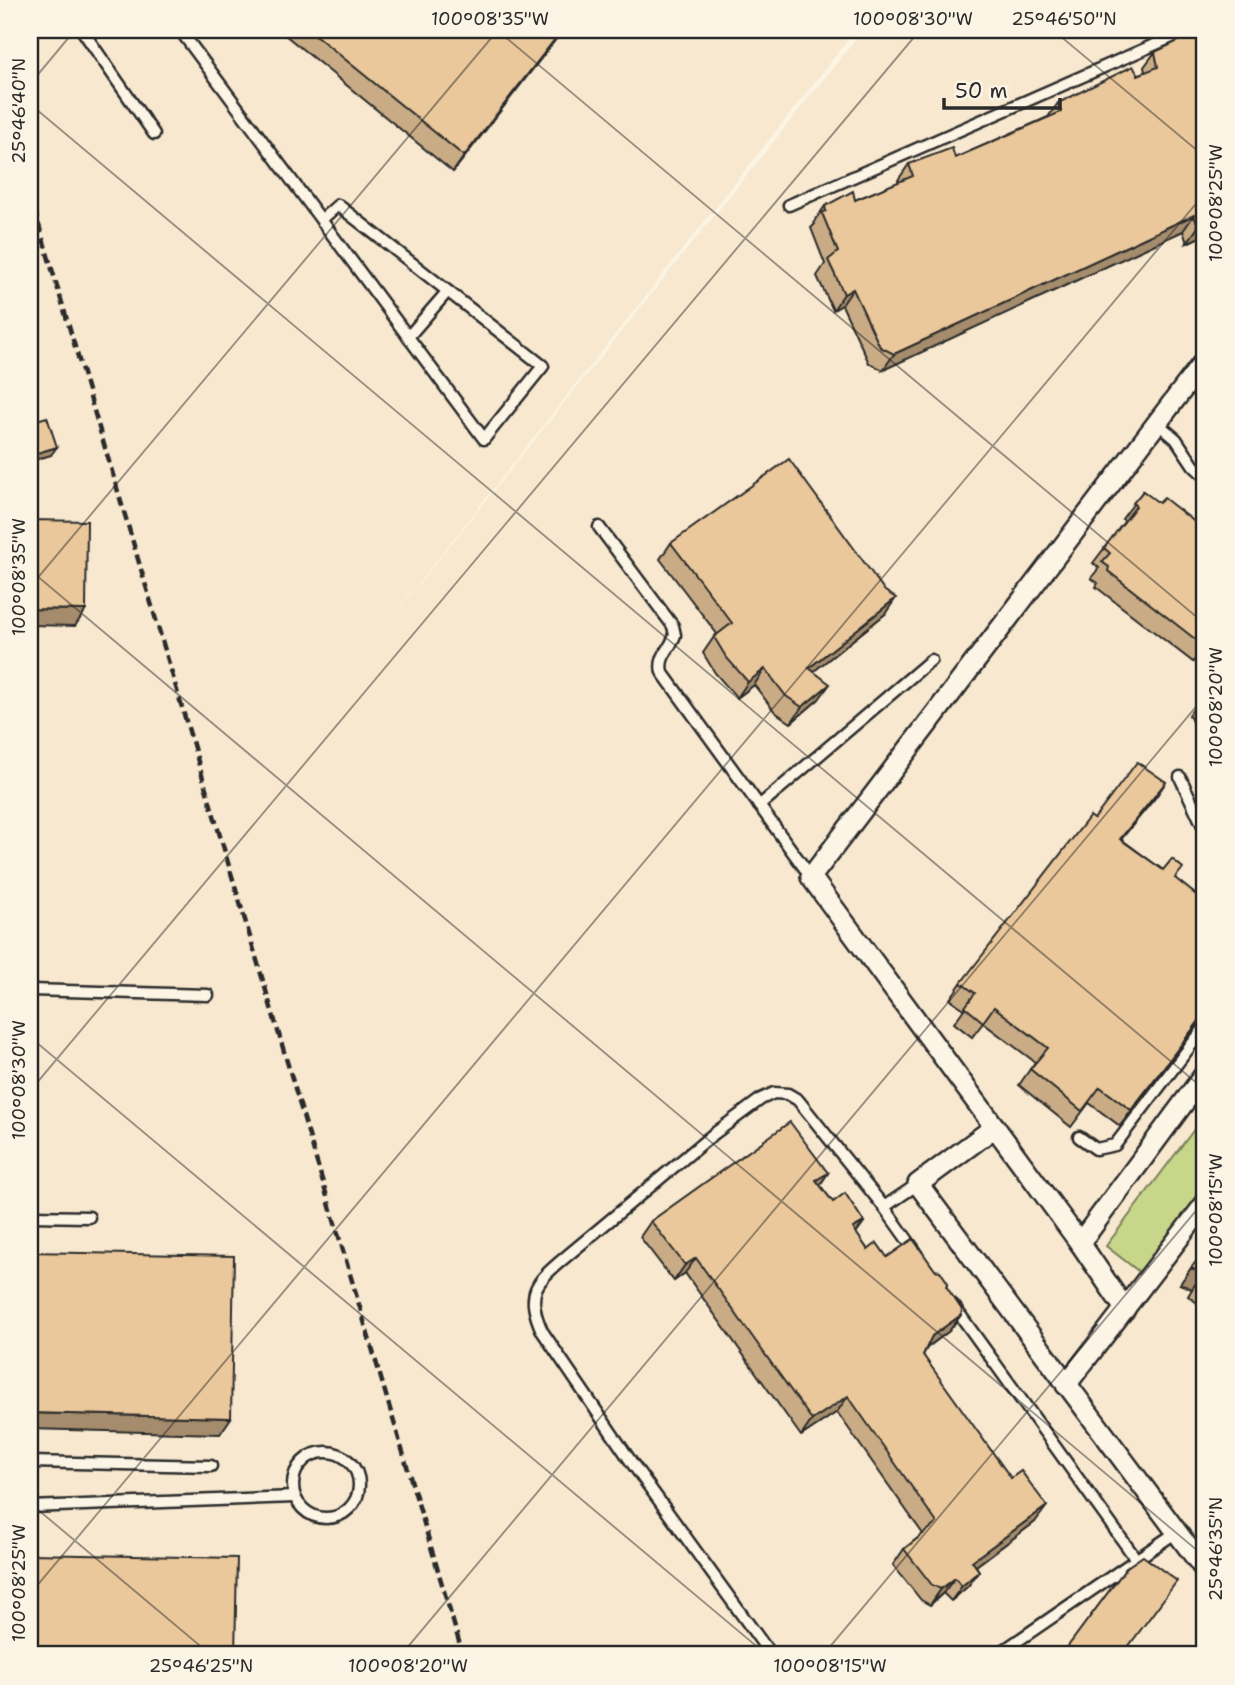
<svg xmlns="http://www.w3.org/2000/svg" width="1235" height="1685" font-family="'Shantell Sans',sans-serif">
<rect width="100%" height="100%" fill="#fcf5e5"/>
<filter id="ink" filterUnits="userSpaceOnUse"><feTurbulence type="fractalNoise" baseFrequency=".0143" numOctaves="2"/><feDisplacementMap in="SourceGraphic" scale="14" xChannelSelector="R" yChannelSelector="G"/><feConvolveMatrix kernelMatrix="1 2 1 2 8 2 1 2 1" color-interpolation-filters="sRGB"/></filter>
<g filter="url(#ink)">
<!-- built -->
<path fill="#f7e8cf" d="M30 30H856L345 676 863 30H1205V1544L1202 1549 1205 1546V1655H30Z"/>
<!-- green -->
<path fill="#c8d68a" stroke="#7a805a" stroke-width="2" d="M1205 1115V1190L1142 1274 1106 1246Z"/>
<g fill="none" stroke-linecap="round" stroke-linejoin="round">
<!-- lane casing -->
<g stroke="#2b2b2b" stroke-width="15">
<g id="lane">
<path d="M82 30 154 134"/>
<path d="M180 30 484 439 543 366 338 205 321 220"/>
<path d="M789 205 1188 30"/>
<path d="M408 337 447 292"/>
<path d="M1157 423 1176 439 1194 466 1205 476"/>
<path d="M599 527 673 626 675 635C671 649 658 656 662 672L811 877"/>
<path d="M1180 777 1205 830"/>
<path d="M759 806 931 660"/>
<path d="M30 990 208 995"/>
<path d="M1079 1137 1096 1149 1115 1145 1205 1027"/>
<path d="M884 1207 916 1252"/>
<path d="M30 1216 89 1217"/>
<path d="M953 1305 1136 1559"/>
<circle cx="326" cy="1485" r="33"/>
<path d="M30 1462 211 1466"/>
<path d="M30 1507 295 1497"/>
<path d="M771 1655 632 1463 542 1331C524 1291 537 1281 568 1255L711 1136 761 1099 774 1093 788 1094 798 1100 884 1207 918 1184"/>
<path d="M997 1655 1178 1531"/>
</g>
</g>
<!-- street casing -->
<g stroke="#2b2b2b" stroke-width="24">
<g id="street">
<path d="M995 1127 918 1184 1205 1570"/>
<path d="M1080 1243 1205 1074"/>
<path d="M1125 1309 1080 1243 811 877 1205 360"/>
<path d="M1066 1385 1205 1204"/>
</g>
</g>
<!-- lane -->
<use href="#lane" stroke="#fcf5e5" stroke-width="10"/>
<!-- street -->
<use href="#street" stroke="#fcf5e5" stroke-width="19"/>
<!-- rail -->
<path stroke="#2b2b2b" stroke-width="4.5" stroke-dasharray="10 5" stroke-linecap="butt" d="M30 195 463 1655"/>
</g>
<!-- wall -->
<g fill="#c9ac85" stroke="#2b2b2b" stroke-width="2">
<path d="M279 30H563L453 172Z"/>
<path d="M1155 52 1204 235 1187 243 1183 231 883 370 869 363 842 305 833 310 817 276 825 264 811 228 815 224 814 222 825 206 855 200 899 182 898 180 909 164 955 158 1048 117 1058 103 1145 72 1144 67Z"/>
<path d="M30 422 51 455 31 461 30 455Z"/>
<path d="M1143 491 1205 646 1193 662 1096 587 1098 583 1091 578 1099 568 1093 563 1125 521 1122 519Z"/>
<path d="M671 543 885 614 814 671 819 699 791 723 775 712 754 685 737 698 715 673 703 653 714 637 717 634 660 559Z"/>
<path d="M1205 697V752L1189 715 1200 700Z"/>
<path d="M1166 782 1155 798 1121 839 1163 870 1176 879 1204 1020 1199 1022 1120 1126 1089 1103 1071 1127 1019 1085 1035 1062 983 1023 972 1037 954 1023 964 1009 950 999 961 983 1094 819Z"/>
<path d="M828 1173 820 1185 833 1202 864 1222 856 1233 868 1250 887 1257 946 1286 961 1315 949 1331 927 1348 923 1355 1035 1522 976 1566 979 1571 968 1586 951 1601 943 1593 930 1605 921 1600 893 1565 904 1549 923 1534 837 1412 801 1436 685 1273 674 1281 640 1237 651 1221Z"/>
<path d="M1205 1250V1309L1188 1296 1192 1289 1180 1284Z"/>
<path d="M1127 1567 1123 1655H1062Z"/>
</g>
<!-- shaded-wall -->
<g fill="#a48c6c" stroke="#2b2b2b" stroke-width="2">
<path d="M562 30H563L453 172 464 156Z"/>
<path d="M1194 215 1183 231 883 370 894 354Z"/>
<path d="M1205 224V234L1204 235 1187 243 1198 227Z"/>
<path d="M853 289 842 305 833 310 844 294Z"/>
<path d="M57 447 51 455 31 461 37 453Z"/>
<path d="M896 598 885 614 798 684 809 668Z"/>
<path d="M30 609 86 610 75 626 30 625Z"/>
<path d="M765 669 754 685 737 698 748 682Z"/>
<path d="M830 684 819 699 791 723 802 707Z"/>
<path d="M1166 782 1155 798 1109 854 1120 839Z"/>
<path d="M1205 1013V1018L1199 1022 1120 1126Z"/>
<path d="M828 1173 817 1189 816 1180Z"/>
<path d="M864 1222 853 1237V1228Z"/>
<path d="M696 1258 685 1273 674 1281 685 1265Z"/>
<path d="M1191 1268 1203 1273 1192 1289 1180 1284Z"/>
<path d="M961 1315 949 1331 921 1352 932 1336Z"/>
<path d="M848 1396 837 1412 801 1436 812 1420Z"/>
<path d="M30 1413 231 1418 220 1434 30 1429Z"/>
<path d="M1047 1506 1035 1522 961 1577 972 1561Z"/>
<path d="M979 1571 968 1586 951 1601 962 1586Z"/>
<path d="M955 1578 943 1593 930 1605 941 1589Z"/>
</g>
<!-- building -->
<g fill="#eac89b" stroke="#2b2b2b" stroke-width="2">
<path d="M309 30H562L464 156Z"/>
<path d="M1195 33 1205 53V224L1198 227 1194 215 894 354 880 347 853 289 844 294 828 260 838 252 822 213 826 211 825 206 853 191 855 200 913 176 909 164 952 148 955 158 1061 112 1058 103 1133 66 1138 75 1158 67 1155 52Z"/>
<path d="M30 339 34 352 30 353Z"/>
<path d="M47 417 57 447 37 453 30 429V422Z"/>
<path d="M789 459 885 591 896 598 809 668 830 684 802 707 786 696 765 669 748 682 726 657 714 637 732 623 671 543Z"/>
<path d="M1143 491 1159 503 1164 498 1205 530V644L1204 646 1108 571 1109 567 1102 562 1110 553 1104 548 1136 506 1133 503Z"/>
<path d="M30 520 87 521 86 610 30 609Z"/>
<path d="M1205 697V711L1200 700Z"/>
<path d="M1137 762 1166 782 1120 839 1163 870 1172 859 1183 868 1175 878 1205 902V1013L1131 1110 1100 1087 1082 1111 1030 1069 1048 1048 994 1007 983 1022 965 1007 975 993 961 983 1090 816 1094 819Z"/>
<path d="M790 1122 828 1173 816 1180 833 1202 845 1193 864 1222 853 1228 868 1250 877 1243 887 1257 913 1239 935 1270 940 1271 948 1283 946 1286 962 1310 961 1315 932 1336 923 1355 1011 1478 1021 1471 1047 1506 972 1561 979 1571 962 1586 955 1578 941 1589 932 1585 904 1549 937 1523 848 1396 812 1420 696 1258 685 1265 651 1221Z"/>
<path d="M1205 1250V1285L1199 1280 1203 1273 1191 1268Z"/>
<path d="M30 1252 234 1256 231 1418 30 1413Z"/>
<path d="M30 1554 237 1558 235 1655H30Z"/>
<path d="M1143 1556 1177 1581 1122 1655H1075L1066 1649 1127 1567Z"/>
</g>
</g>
<!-- ticks -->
<path fill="none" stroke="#2b2b2b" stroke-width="2" stroke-opacity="0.45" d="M497 30 1205 624M1053 30 1205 157M30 84 75 30M30 104 1205 1090M30 570 1205 1557M30 587 498 30M30 1037 767 1655M30 1091 920 30M30 1503 211 1655M30 1594 1205 193M401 1655 1205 696M823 1655 1205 1200"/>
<!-- margin -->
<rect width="1235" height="1685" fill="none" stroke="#fcf5e5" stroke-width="77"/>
<!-- scale -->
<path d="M944 98v10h116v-10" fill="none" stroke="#2b2b2b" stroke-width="3.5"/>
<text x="955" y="98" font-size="21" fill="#2b2b2b" stroke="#fcf5e5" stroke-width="5" paint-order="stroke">50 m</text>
<rect x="38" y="38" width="1158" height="1608" fill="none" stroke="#2b2b2b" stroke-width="2.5"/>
<g font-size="18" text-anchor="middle" fill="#2b2b2b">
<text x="490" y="25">100°08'35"W</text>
<text x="913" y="25">100°08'30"W</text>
<text x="1064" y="25">25°46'50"N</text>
<text transform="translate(19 111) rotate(-90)" y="6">25°46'40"N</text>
<text transform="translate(1216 203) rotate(-90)" y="6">100°08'25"W</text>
<text transform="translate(19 577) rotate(-90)" y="6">100°08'35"W</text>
<text transform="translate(1216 707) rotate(-90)" y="6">100°08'20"W</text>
<text transform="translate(19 1080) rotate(-90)" y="6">100°08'30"W</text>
<text transform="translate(1216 1210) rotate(-90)" y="6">100°08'15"W</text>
<text transform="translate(1216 1549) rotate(-90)" y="6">25°46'35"N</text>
<text transform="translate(19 1583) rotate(-90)" y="6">100°08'25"W</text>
<text x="201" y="1672">25°46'25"N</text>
<text x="408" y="1672">100°08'20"W</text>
<text x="830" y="1672">100°08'15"W</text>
</g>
</svg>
